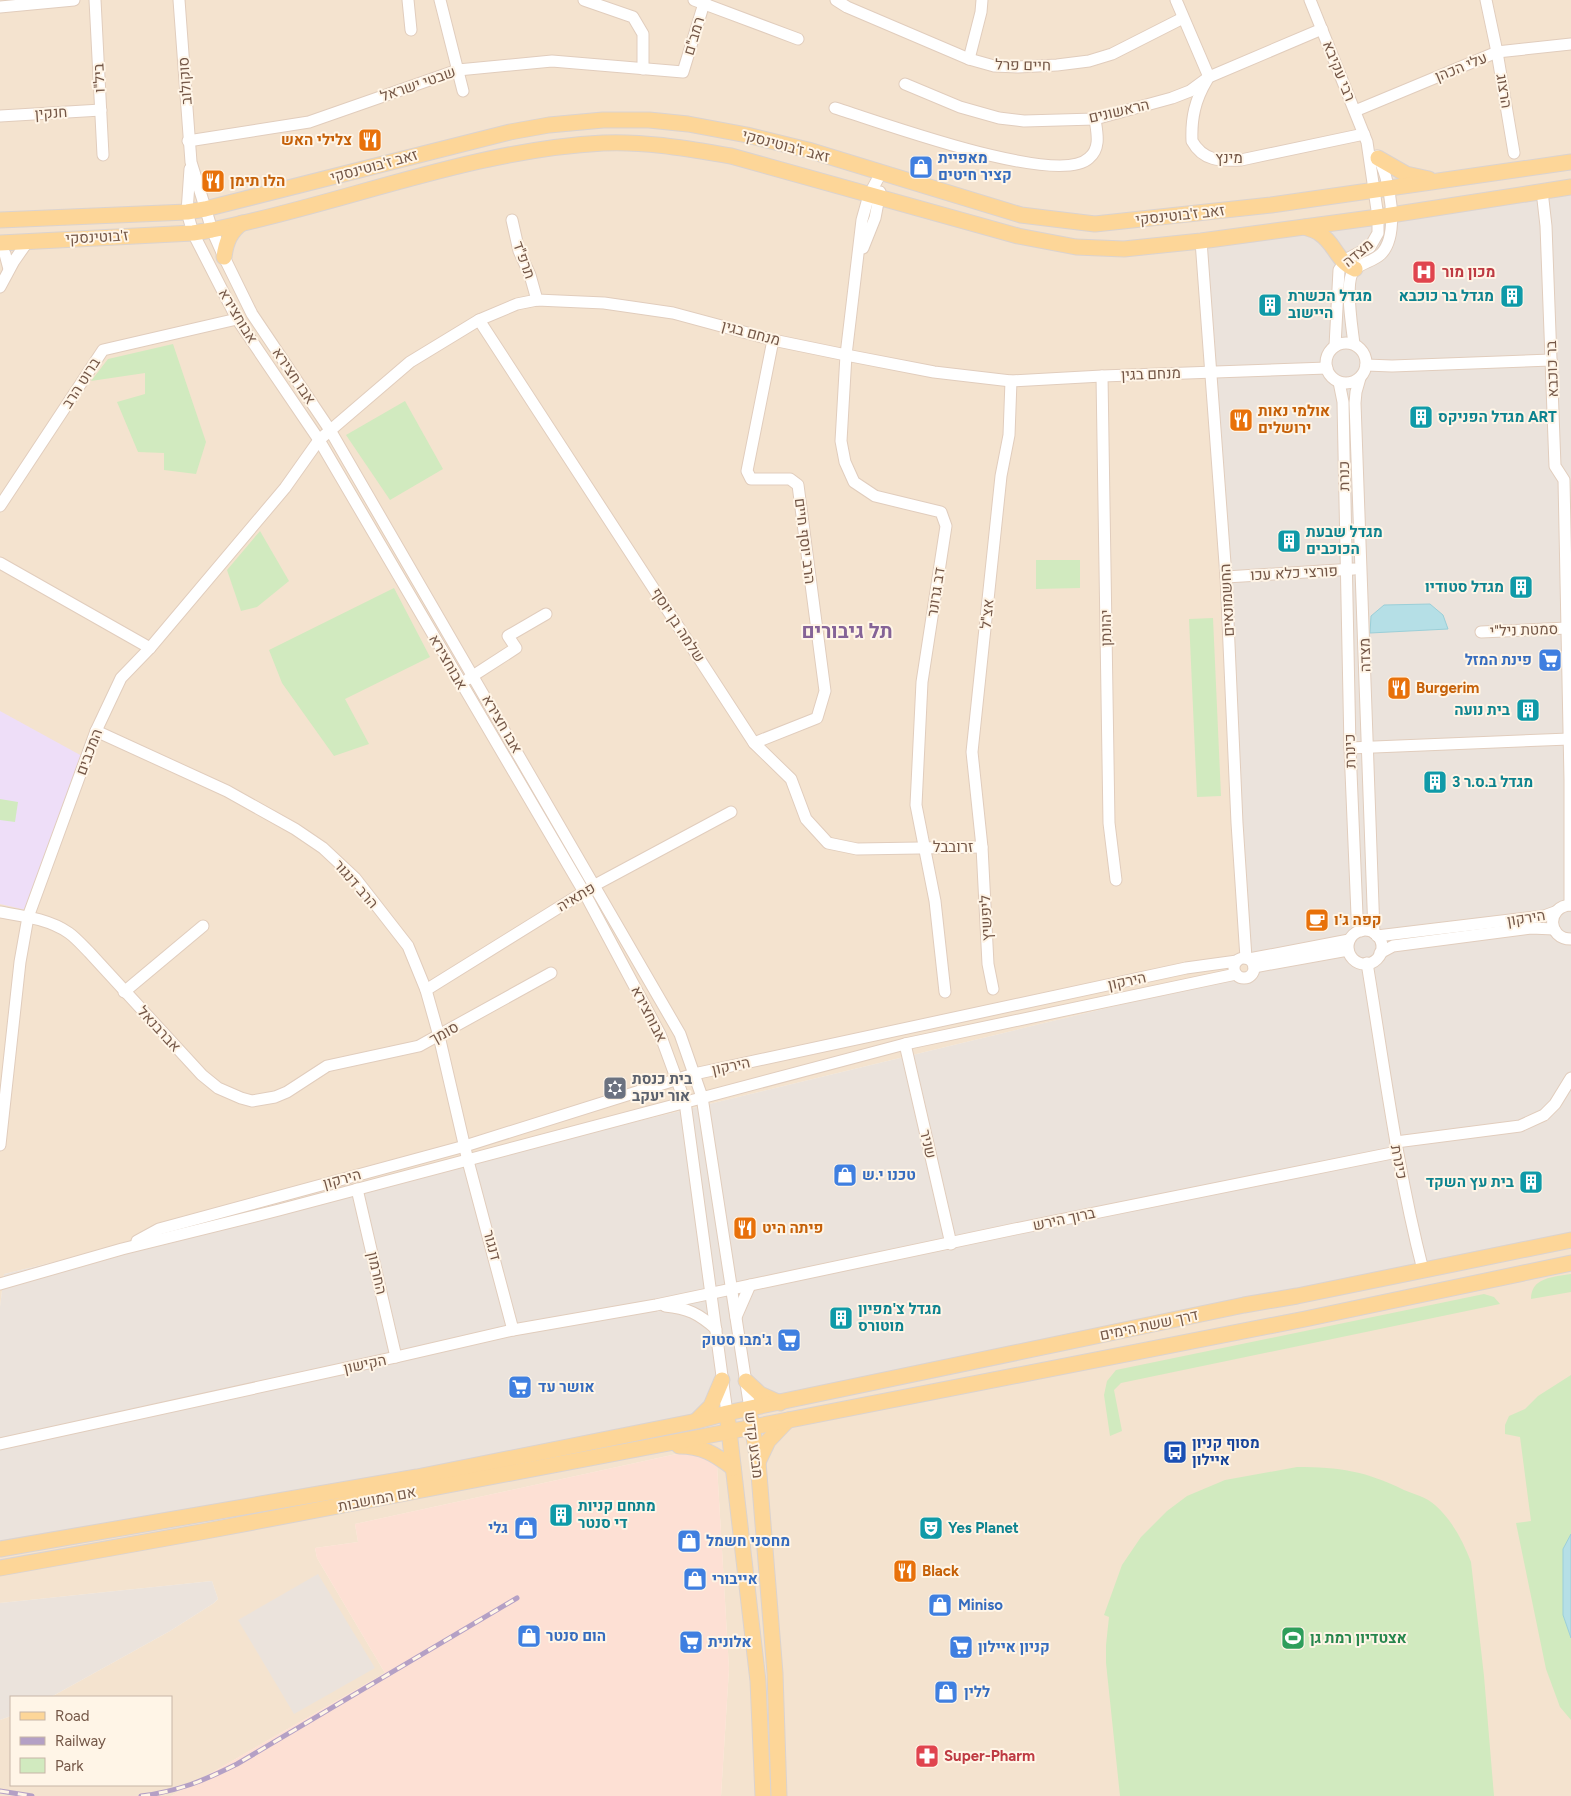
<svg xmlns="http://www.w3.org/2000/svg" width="1571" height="1796" font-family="Figtree,Heebo,sans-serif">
<rect width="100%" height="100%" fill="#fcf1e1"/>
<!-- residential -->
<g fill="#f4e3cf">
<path d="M0 0H1571V193L1237 792 1254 976 1173 992 4 1274 0 1307Z"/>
<path d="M1571 1236V1796H721L729 1669 717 1465 681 1453 355 1524 358 1542 315 1548 317 1558 385 1673 171 1796H0V1720L11 1716V1785H171V1697H51L170 1631 214 1603 218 1599 212 1581 0 1603V1543Z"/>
</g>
<!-- commercial -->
<path fill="#fde0d4" d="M681 1453 701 1457 717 1465 729 1669 721 1796H171L385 1673 317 1558 315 1548 358 1542 355 1524Z"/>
<!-- industrial -->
<g fill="#ebe3dc">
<path d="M1571 193V1236L550 1443 358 1481 0 1543V1307L4 1274 1173 992 1254 976 1237 792 1207 249Z"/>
<path d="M318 1574 375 1668 294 1714 238 1620Z"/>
<path d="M212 1581 218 1599 214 1603 170 1631 51 1697H11V1716L0 1720V1603Z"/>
</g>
<!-- education -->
<path fill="#eedef8" d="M0 711 82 756 26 910 0 904Z"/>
<!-- green -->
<g fill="#d1eabf">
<path d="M173 344 206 442 196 474 164 470V453L138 452 117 402 145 394V373L91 381 108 359Z"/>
<path d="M405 401 443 469 390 500 346 435Z"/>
<path d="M260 531 289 581 257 607 241 611 227 570Z"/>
<path d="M1036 560H1080V588L1036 589Z"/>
<path d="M394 588 430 657 345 699 369 744 334 756 282 683 269 650Z"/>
<path d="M1213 618 1221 796 1197 797 1189 619Z"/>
<path d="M0 799 18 802 15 822 0 820Z"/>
<path d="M1571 1274V1292L1531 1299C1531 1277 1554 1277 1571 1274Z"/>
<path d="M1484 1294 1494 1297 1500 1304 1121 1383 1114 1390 1122 1431 1110 1436 1104 1395 1107 1381 1116 1370Z"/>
<path d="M1571 1375V1534L1563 1549V1615L1571 1638V1720L1560 1707 1546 1669 1516 1523 1531 1521 1520 1437 1505 1434V1425L1509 1416 1525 1409 1538 1396Z"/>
<path d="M1297 1467C1340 1467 1365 1471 1404 1490 1414 1494 1426 1497 1435 1505 1452 1520 1463 1541 1471 1562L1484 1676 1494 1796H1120L1106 1663V1645L1109 1617 1104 1615 1122 1565 1141 1537 1167 1511 1187 1496 1225 1480Z"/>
</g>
<!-- water -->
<g fill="#b5dfe6" stroke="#9bcfd8">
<path d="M1430 604 1443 615 1448 629 1370 633 1371 616 1384 605Z"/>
<path d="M1571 1534V1638L1563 1615V1549Z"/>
</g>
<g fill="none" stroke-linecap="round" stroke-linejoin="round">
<!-- minor casing -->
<g stroke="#e1cdbd" stroke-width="13">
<g id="minor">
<path d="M95 0 103 155"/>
<path d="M179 0 191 162 212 230 224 257 252 314 330 430 680 1034 702 1097 750 1409"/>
<path d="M408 0 411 30"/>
<path d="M440 0 463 91"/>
<path d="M584 0 633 17 643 34V69"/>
<path d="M694 0 798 39"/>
<path d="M836 0 847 7 969 59 994 66 1018 67 1057 65 1089 61 1112 54 1183 18"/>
<path d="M1176 0 1209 77"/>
<path d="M1310 0 1367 142 1378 217V233L1370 247 1347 259 1339 270 1335 346"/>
<path d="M1486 0 1497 52 1514 153"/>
<path d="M0 7 74 0"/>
<path d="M969 59 981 12 982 0"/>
<path d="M1207 80C1195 100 1191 118 1192 141 1203 161 1220 161 1241 160L1364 134"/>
<path d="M905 84 960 107 999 118 1024 121 1095 119 1172 98 1190 91 1209 77 1322 29"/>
<path d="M835 108C878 121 1058 188 1089 158 1101 148 1097 133 1095 119"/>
<path d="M1355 111 1497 52 1571 44"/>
<path d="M0 116 101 110"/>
<path d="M188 141 309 122 458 70 552 61 683 72 705 0"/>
<path d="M190 169 187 212 193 233 237 319 319 440 584 892 660 1034 685 1102 727 1413"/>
<path d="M881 173 869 195 862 220 846 355 841 441 845 462 854 482 875 496 941 512 946 526 922 682 916 805 935 901 945 992"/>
<path d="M1542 191 1546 226 1555 466 1564 480 1570 780V905"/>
<path d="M512 220 519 251 530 275 537 300"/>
<path d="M1201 241 1226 577 1237 823 1246 958"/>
<path d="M0 248 5 254 9 269"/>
<path d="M863 248 875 218 880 192"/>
<path d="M0 287 14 261 28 241"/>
<path d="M479 320 754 743 791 779 806 819 828 843 857 849 982 847"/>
<circle cx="1346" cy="363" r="20"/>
<path d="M1354 344C1352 327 1346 292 1351 276 1355 263 1372 263 1381 254 1400 235 1390 176 1377 156"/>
<path d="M1366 365 1392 366 1551 360"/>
<path d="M1102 376 1109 823 1116 880"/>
<path d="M1360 378 1356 392 1355 403 1374 933"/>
<path d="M1339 382 1343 402 1350 748 1357 915 1361 931"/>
<path d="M0 506 103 350 237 319"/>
<path d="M0 563 150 648"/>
<path d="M1226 577 1354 569"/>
<path d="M1481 632 1567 628"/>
<path d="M468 679 516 648 508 636 546 614"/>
<path d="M96 731 227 791 295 829 323 848 355 878 408 946 426 990 439 1036 468 1161 513 1330"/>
<path d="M754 743 817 718 825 691 798 485 790 479H751L747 471 773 340"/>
<path d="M1350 748 1569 739"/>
<path d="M1571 905C1546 906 1547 939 1571 939"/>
<path d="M0 912C23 916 49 919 69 933 76 938 83 946 89 952L202 1075 218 1088 241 1098 252 1101 275 1097 287 1092 327 1066 419 1046 551 973"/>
<circle cx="1365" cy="947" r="17"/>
<path d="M1377 936 1544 916 1555 912"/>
<path d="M1380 953 1393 946 1531 928 1554 929"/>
<circle cx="1244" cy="968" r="10"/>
<path d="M1249 959 1349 940"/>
<path d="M1367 963C1384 1066 1397 1169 1423 1270"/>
<path d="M1254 967 1348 950"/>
<path d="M993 989 988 964 982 847 972 752 1001 476 1009 435 1011 381"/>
<path d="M426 990 595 885 731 812"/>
<path d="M124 992 203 926"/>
<path d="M905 1044 951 1244"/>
<path d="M1396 1142 1520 1126 1544 1115 1555 1104 1571 1078"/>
<path d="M0 1145 20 962 28 917 96 731 121 678 150 648 285 488 319 440 410 362 479 320 517 304 537 300 604 303 673 313 773 340 846 355 934 372 1011 381 1102 376 1327 368"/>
<path d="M357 1189 396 1357"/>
<path d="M137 1241 159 1229 465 1146 694 1074 1186 968 1237 961"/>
<path d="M0 1284 122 1249 279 1210 905 1044 1236 974"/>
<path d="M665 1306C688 1308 699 1314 716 1329"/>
<path d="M736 1317 750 1285"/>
<path d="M0 1444 396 1357 513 1330 656 1305 1015 1229 1397 1152"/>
</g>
</g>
<!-- major casing -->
<g stroke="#dbd3cf" stroke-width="17">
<g id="major">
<path d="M1378 158 1406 174 1429 179"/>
<path d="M0 220 187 212 205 209 510 132 549 125 603 120H649L688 124 747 135 808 150 1021 215 1095 224 1271 205 1571 162"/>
<path d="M1305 227C1309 229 1315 230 1319 233 1336 244 1336 261 1355 269"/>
<path d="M0 243 193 233 212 230C342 204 470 150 603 143 646 141 689 149 731 156L1018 236 1076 247 1124 249 1201 241 1378 217 1571 187"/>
<path d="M224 257C226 242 230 232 242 223"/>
<path d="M746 1381 760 1394 780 1403"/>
<path d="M751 1419 758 1462 775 1673 779 1796"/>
<path d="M697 1420 711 1406 722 1380"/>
<path d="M728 1422 758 1681 763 1796"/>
<path d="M679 1446C702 1446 715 1454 733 1468"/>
<path d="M758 1462 768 1441 788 1420"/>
<path d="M0 1549 417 1477 697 1421 727 1413 1244 1305 1297 1296 1571 1240"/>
<path d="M0 1568 206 1531 753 1427 1305 1319 1571 1263"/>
</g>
</g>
<!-- minor -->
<use href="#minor" stroke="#fff" stroke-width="11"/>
<!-- major -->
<use href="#major" stroke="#fdd698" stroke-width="15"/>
<!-- rail casing -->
<g stroke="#b4a0c5" stroke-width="5">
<g id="rail">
<path d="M0 1791 32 1796"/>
<path d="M141 1796C179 1791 203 1781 237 1764L517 1598"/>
</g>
</g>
<!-- rail -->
<use href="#rail" stroke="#fff5e7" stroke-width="3" stroke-dasharray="9" stroke-linecap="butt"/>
</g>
<!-- icons -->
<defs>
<g id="restaurant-square" transform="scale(1.25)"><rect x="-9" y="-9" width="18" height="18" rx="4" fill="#e8710a" stroke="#fff5e7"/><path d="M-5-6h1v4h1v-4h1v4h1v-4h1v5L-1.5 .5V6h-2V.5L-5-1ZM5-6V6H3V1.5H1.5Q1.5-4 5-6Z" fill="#fff"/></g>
<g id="shop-square" transform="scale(1.25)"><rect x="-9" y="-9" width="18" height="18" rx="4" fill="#3f7fe0" stroke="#fff5e7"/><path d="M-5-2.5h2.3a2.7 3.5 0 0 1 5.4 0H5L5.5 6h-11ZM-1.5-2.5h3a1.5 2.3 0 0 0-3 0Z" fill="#fff"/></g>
<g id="hospital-square" transform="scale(1.25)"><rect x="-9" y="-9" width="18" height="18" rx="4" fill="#e0444e" stroke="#fff5e7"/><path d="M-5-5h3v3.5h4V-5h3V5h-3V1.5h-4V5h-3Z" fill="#fff"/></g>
<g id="building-square" transform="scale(1.25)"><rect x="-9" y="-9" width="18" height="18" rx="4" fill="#0f9aa8" stroke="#fff5e7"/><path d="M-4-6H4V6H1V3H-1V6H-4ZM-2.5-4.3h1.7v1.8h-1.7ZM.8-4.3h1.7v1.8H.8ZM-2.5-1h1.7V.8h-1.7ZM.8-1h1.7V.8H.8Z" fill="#fff"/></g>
<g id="supermarket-square" transform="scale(1.25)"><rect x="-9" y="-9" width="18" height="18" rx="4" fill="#3f7fe0" stroke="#fff5e7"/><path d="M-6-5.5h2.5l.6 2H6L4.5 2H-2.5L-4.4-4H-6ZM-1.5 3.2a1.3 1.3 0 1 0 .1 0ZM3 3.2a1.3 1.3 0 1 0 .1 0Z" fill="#fff"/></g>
<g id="cafe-square" transform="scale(1.25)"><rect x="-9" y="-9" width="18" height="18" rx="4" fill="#e8710a" stroke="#fff5e7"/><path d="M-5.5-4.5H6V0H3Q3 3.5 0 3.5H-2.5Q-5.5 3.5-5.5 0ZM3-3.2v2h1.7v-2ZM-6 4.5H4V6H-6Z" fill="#fff"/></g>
<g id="synagogue-square" transform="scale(1.25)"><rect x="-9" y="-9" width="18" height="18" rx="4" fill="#6b7280" stroke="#fff5e7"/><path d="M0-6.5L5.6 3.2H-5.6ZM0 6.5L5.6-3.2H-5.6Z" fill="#fff"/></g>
<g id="bus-square" transform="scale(1.25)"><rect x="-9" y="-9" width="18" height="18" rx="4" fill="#1a4fb4" stroke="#fff5e7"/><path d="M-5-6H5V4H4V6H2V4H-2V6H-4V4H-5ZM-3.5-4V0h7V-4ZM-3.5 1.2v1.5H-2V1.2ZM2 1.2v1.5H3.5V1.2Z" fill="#fff"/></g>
<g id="theatre-square" transform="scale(1.25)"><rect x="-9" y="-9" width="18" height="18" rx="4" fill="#0f9aa8" stroke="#fff5e7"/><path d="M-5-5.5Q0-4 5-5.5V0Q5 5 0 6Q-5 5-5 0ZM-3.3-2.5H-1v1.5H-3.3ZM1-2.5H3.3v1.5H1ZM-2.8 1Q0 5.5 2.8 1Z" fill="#fff"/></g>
<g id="stadium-square" transform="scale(1.25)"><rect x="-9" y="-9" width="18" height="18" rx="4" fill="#2e9e5b" stroke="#fff5e7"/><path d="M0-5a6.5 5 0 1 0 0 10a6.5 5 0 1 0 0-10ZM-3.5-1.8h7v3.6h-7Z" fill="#fff"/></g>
<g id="pharmacy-square" transform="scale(1.25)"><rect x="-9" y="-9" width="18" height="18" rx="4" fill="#e0444e" stroke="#fff5e7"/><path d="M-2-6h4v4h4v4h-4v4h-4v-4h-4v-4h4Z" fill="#fff"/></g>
</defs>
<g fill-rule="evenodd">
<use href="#restaurant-square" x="370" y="140"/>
<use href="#shop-square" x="921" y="167"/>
<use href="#restaurant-square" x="213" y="181"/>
<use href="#hospital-square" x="1424" y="272"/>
<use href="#building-square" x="1512" y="296"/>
<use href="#building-square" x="1270" y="305"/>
<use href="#building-square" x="1421" y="417"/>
<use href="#restaurant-square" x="1241" y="420"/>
<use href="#building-square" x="1289" y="541"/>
<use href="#building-square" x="1521" y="587"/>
<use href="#supermarket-square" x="1550" y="660"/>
<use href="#restaurant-square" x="1399" y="688"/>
<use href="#building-square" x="1528" y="710"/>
<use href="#building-square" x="1435" y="782"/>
<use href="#cafe-square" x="1317" y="920"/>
<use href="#synagogue-square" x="615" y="1088"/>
<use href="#shop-square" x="845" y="1175"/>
<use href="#building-square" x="1531" y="1182"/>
<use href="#restaurant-square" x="745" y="1228"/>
<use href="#building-square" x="841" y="1318"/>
<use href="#supermarket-square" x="789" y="1340"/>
<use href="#supermarket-square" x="520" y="1387"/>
<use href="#bus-square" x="1175" y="1452"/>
<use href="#building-square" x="561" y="1515"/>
<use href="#shop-square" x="526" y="1528"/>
<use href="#theatre-square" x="931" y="1528"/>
<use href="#shop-square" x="689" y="1541"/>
<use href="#restaurant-square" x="905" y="1571"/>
<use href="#shop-square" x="695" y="1579"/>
<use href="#shop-square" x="940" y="1605"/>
<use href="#shop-square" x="529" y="1636"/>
<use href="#stadium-square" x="1293" y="1638"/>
<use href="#supermarket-square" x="691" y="1642"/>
<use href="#supermarket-square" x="961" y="1647"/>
<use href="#shop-square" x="946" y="1692"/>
<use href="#pharmacy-square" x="927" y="1756"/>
</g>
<g text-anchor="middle" stroke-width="4" stroke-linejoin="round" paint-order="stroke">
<!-- street labels -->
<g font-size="15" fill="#745747" stroke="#fff5e7">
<text transform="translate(694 36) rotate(-73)" y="5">רמב"ם</text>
<text transform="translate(1023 65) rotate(1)" y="5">חיים פרל</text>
<text transform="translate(1461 67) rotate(-22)" y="5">עלי הכהן</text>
<text transform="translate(1339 71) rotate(68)" y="5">רבי עקיבא</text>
<text transform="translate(99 78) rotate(-93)" y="5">ביל"ו</text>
<text transform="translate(185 81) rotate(-94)" y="5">סוקולוב</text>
<text transform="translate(418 84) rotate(-19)" y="5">שבטי ישראל</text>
<text transform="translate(1504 91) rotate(81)" y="5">הרצוג</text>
<text transform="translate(1119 111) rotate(-13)" y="5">הראשונים</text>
<text transform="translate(51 113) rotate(-4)" y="5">חנקין</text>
<text transform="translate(786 146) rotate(15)" y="5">זאב ז'בוטינסקי</text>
<text x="1229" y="163">מינץ</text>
<text transform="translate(374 166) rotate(-15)" y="5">זאב ז'בוטינסקי</text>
<text transform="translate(1180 215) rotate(-6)" y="5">זאב ז'בוטינסקי</text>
<text transform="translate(97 237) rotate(-3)" y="5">ז'בוטינסקי</text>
<text transform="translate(1358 253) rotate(-40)" y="5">מצדה</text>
<text transform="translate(524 260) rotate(70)" y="5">תרפ"ד</text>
<text transform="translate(238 316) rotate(59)" y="5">אבוחצירא</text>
<text transform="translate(751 333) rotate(15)" y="5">מנחם בגין</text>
<text transform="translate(1552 369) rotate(-92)" y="5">בר כוכבא</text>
<text transform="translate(1151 374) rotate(-2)" y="5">מנחם בגין</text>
<text transform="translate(294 376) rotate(56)" y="5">אבו חצירא</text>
<text transform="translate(81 383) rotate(-57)" y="5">ברוט הרב</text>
<text transform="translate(1344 476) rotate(-91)" y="5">כנרת</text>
<text transform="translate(805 541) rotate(83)" y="5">הרב יוסף חיים</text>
<text transform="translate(1294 573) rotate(-3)" y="5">פורצי כלא עכו</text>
<text transform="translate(936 592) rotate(-81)" y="5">דב גרונר</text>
<text transform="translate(1227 600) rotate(-93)" y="5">החשמונאים</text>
<text transform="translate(987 614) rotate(-84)" y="5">אצ"ל</text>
<text transform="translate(678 625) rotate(57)" y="5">שלמה בן יוסף</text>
<text transform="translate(1106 628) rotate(-91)" y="5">יהונתן</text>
<text transform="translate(1524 630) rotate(-2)" y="5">סמטת ניל"י</text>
<text transform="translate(1365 655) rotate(-92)" y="5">מצדה</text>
<text transform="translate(448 662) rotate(60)" y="5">אבוחצירא</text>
<text transform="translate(502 724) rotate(60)" y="5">אבו חצירא</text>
<text transform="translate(1350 751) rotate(-92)" y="5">כינרת</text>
<text transform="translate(89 752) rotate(-69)" y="5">המכבים</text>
<text x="953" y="852">זרובבל</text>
<text transform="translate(356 884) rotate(49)" y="5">הרב דנגור</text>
<text transform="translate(576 897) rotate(-31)" y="5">פתאיה</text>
<text transform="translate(986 918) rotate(-93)" y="5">ליפשיץ</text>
<text transform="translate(1526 918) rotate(-9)" y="5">הירקון</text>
<text transform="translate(1127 981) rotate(-12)" y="5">הירקון</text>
<text transform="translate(649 1014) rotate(63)" y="5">אבוחצירא</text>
<text transform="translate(159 1029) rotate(47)" y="5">אברבנאל</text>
<text transform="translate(444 1033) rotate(-29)" y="5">סומך</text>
<text transform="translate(731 1066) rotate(-12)" y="5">הירקון</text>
<text transform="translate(928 1144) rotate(77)" y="5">שניר</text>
<text transform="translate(1399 1162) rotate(79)" y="5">כינרת</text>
<text transform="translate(342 1179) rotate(-15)" y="5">הירקון</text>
<text transform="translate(1064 1219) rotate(-12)" y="5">ברוך הירש</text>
<text transform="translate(492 1245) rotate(75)" y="5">דנגור</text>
<text transform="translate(377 1273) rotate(77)" y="5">החרמון</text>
<text transform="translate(1149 1325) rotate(-12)" y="5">דרך ששת הימים</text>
<text transform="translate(365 1364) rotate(-12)" y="5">הקישון</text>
<text transform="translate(754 1445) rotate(83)" y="5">מבצע קדש</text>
<text transform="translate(377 1499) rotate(-11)" y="5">אם המושבות</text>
</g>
<!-- food labels -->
<g font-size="15" font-weight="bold" fill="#c56008" stroke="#fff5e7" text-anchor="start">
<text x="352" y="145" text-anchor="end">צלילי האש</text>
<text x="230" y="186">הלו תימן</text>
<text x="1258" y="416">אולמי נאות<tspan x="1258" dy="17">ירושלים</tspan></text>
<text x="1416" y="693">Burgerim</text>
<text x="1334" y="925">קפה ג'ו</text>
<text x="762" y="1233">פיתה היט</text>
<text x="922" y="1576">Black</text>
</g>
<!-- shop labels -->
<g font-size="15" font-weight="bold" fill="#366cbe" stroke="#fff5e7" text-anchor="start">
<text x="938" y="163">מאפיית<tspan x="938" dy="17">קציר חיטים</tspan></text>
<text x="1532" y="665" text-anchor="end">פינת המזל</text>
<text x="862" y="1180">טכנו י.ש</text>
<text x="772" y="1345" text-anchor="end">ג'מבו סטוק</text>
<text x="538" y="1392">אושר עד</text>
<text x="508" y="1533" text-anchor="end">גלי</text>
<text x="706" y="1546">מחסני חשמל</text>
<text x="712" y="1584">אייבורי</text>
<text x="958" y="1610">Miniso</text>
<text x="546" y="1641">הום סנטר</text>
<text x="708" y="1647">אלונית</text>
<text x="978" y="1652">קניון איילון</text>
<text x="964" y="1697">ללין</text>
</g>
<!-- health labels -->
<g font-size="15" font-weight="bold" fill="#be3a42" stroke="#fff5e7" text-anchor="start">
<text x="1442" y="277">מכון מור</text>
<text x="944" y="1761">Super-Pharm</text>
</g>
<!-- culture labels -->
<g font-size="15" font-weight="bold" fill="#0d838f" stroke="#fff5e7" text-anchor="start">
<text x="1288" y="301">מגדל הכשרת<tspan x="1288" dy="17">היישוב</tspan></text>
<text x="1494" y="301" text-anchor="end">מגדל בר כוכבא</text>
<text x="1438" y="422">מגדל הפניקס ART</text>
<text x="1306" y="537">מגדל שבעת<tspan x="1306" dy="17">הכוכבים</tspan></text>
<text x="1504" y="592" text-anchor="end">מגדל סטודיו</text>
<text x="1510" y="715" text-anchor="end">בית נועה</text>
<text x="1452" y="787">מגדל ב.ס.ר 3</text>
<text x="1514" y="1187" text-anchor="end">בית עץ השקד</text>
<text x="858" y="1314">מגדל צ'מפיון<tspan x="858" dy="17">מוטורס</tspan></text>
<text x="578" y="1511">מתחם קניות<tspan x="578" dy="17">די סנטר</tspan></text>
<text x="948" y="1533">Yes Planet</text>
</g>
<!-- worship labels -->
<g font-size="15" font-weight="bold" fill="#5b616d" stroke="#fff5e7" text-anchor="start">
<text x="632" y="1084">בית כנסת<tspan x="632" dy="17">אור יעקב</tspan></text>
</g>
<!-- transit labels -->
<g font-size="15" font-weight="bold" fill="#164399" stroke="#fff5e7" text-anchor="start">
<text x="1192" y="1448">מסוף קניון<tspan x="1192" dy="17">איילון</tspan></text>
</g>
<!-- leisure labels -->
<g font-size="15" font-weight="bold" fill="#27864d" stroke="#fff5e7" text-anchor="start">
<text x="1310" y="1643">אצטדיון רמת גן</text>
</g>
<!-- district labels -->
<g font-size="20" font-weight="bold" fill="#856397" stroke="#fff5e7">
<text x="847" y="638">תל גיבורים</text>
</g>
</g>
<!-- legend -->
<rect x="10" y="1696" width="162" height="90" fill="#fff5e7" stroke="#c7b6a7"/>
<rect x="20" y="1712" width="25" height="8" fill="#fdd698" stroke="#c7b6a7"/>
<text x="55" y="1721" font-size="15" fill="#745747">Road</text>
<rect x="20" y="1737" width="25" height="8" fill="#b4a0c5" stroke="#c7b6a7"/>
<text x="55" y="1746" font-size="15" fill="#745747">Railway</text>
<rect x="20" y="1758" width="25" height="15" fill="#d1eabf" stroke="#c7b6a7"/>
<text x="55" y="1771" font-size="15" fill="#745747">Park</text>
</svg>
